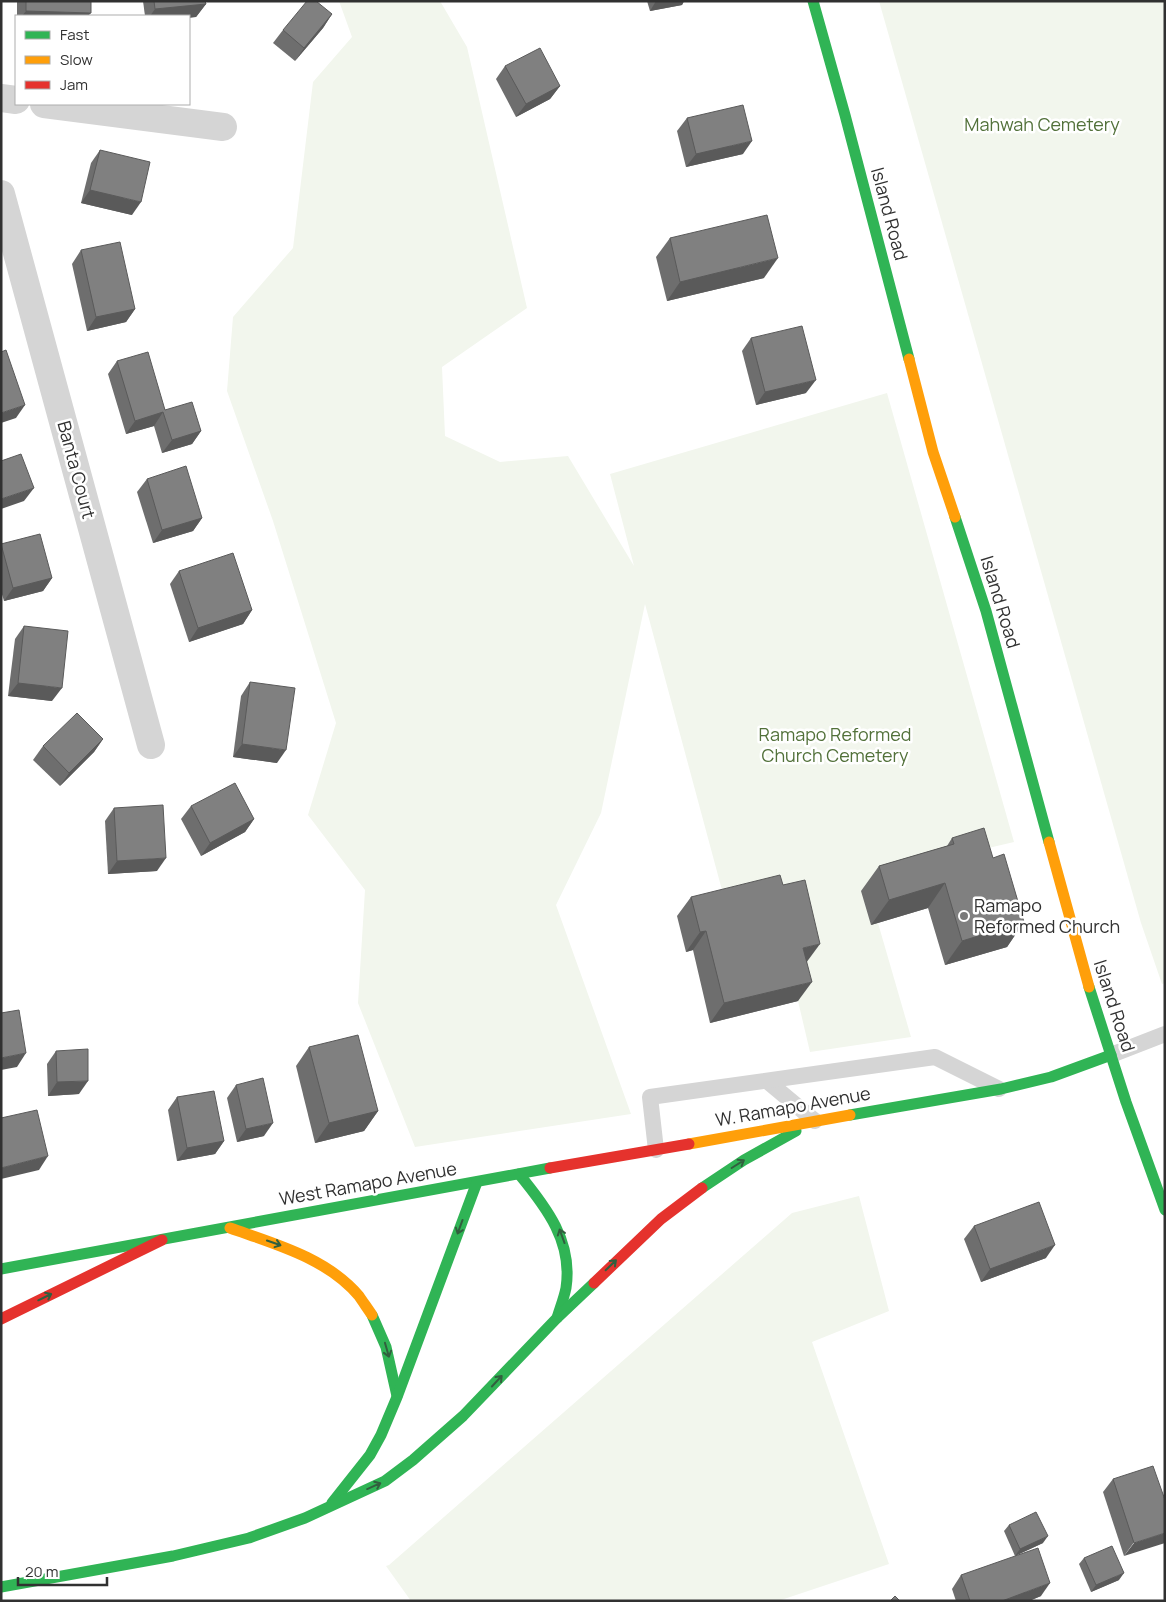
<svg xmlns="http://www.w3.org/2000/svg" width="1166" height="1602" font-family="Manrope,sans-serif">
<rect width="100%" height="100%" fill="#fff"/>
<!-- green -->
<g fill="#f2f6ed">
<path d="M339 1H440L467 47 527 308 442 367 445 436 500 462 568 456 634 566 610 474 887 393 1014 842 967 853 872 925 878 923 911 1037 810 1052 790 967 726 905 645 604 601 813 556 905 631 1114 415 1147 358 1003 365 890 308 815 336 723 273 521 227 391 233 317 293 248 313 82 352 37Z"/>
<path d="M879 1H1165V983L1162 984 1141 923Z"/>
<path d="M859 1196 889 1311 812 1342 889 1564 778 1601H411L386 1566 389 1565 792 1213Z"/>
</g>
<g fill="none" stroke-linecap="round" stroke-linejoin="round">
<!-- lane -->
<g stroke="#d5d5d5" stroke-width="16">
<path d="M1111 1055 1165 1034"/>
<path d="M767 1081 815 1121"/>
<path d="M656 1150 650 1097 935 1057 999 1089"/>
</g>
<!-- street -->
<g stroke="#d5d5d5" stroke-width="28">
<path d="M1 98 16 100"/>
<path d="M44 104 223 127"/>
<path d="M1 194 151 745"/>
</g>
<!-- fast -->
<g stroke="#30b455" stroke-width="11">
<path d="M813 1 845 115 909 359"/>
<path d="M955 517 986 611 1049 842"/>
<path d="M1089 987 1126 1102 1165 1210"/>
<path d="M850 1115 1001 1089 1051 1077 1111 1055"/>
<path d="M519 1174C547 1208 573 1242 566 1288 564 1298 560 1308 557 1318"/>
<path d="M702 1188 744 1160 796 1131"/>
<path d="M1 1269 550 1168"/>
<path d="M372 1315 386 1347 397 1396"/>
<path d="M332 1503 370 1455 381 1435 397 1397 477 1182"/>
<path d="M1 1587 173 1556 249 1538 305 1518 385 1481 413 1460 463 1416 557 1318 594 1283"/>
</g>
<!-- slow -->
<g stroke="#ff9f0a" stroke-width="11">
<path d="M909 359 933 452 955 517"/>
<path d="M1049 842 1089 987"/>
<path d="M689 1144 850 1115"/>
<path d="M230 1228C275 1244 327 1258 359 1296 363 1302 368 1309 372 1315"/>
</g>
<!-- jam -->
<g stroke="#e5322d" stroke-width="11">
<path d="M550 1168 689 1144"/>
<path d="M594 1283 661 1219 702 1188"/>
<path d="M1 1319 162 1240"/>
</g>
</g>
<!-- wall -->
<g fill="#6e6e6e">
<path d="M17 1H91L88 16H17Z"/>
<path d="M143 1H205L206 4 196 17 145 16Z"/>
<path d="M647 1H684L682 5 650 11Z"/>
<path d="M332 14 323 28 295 61 273 43 283 30Z"/>
<path d="M505 66 560 86 550 99 516 117 496 79Z"/>
<path d="M687 118 743 154 686 167 677 131Z"/>
<path d="M100 150 132 215 81 203 91 163Z"/>
<path d="M670 238 764 278 667 301 656 257Z"/>
<path d="M81 250 135 309 126 322 87 331 72 264Z"/>
<path d="M751 338 806 393 756 405 742 351Z"/>
<path d="M117 361 165 410 201 431 192 444 162 453 154 426 126 434 108 374Z"/>
<path d="M147 479 202 518 193 531 153 543 137 492Z"/>
<path d="M1 544 52 578 43 591 4 601 1 591Z"/>
<path d="M179 571 252 610 243 624 189 642 170 584Z"/>
<path d="M24 626 52 701 8 696 15 639Z"/>
<path d="M250 682 277 763 233 757 241 696Z"/>
<path d="M103 739 94 752 60 786 33 760 43 746Z"/>
<path d="M191 806 254 819 245 832 201 856 181 819Z"/>
<path d="M114 808 157 871 108 874 105 821Z"/>
<path d="M952 838 993 858 1024 922 1007 947 945 965 928 908 871 925 861 891 879 866 947 846Z"/>
<path d="M783 885 807 962 798 1001 710 1023 693 950 686 952 677 916 691 897Z"/>
<path d="M309 1047 378 1111 364 1131 315 1143 296 1066Z"/>
<path d="M56 1051 79 1094 48 1096 47 1064Z"/>
<path d="M236 1085 264 1136 237 1142 227 1098Z"/>
<path d="M177 1097 224 1141 215 1154 177 1161 168 1110Z"/>
<path d="M974 1226 1046 1258 981 1282 964 1239Z"/>
<path d="M1113 1479 1165 1500 1124 1556 1103 1492Z"/>
<path d="M1009 1525 1043 1543 1015 1556 1004 1531Z"/>
<path d="M1084 1558 1119 1580 1091 1592 1079 1564Z"/>
<path d="M961 1575 1041 1596 1029 1601H956L952 1589Z"/>
</g>
<!-- shaded-wall -->
<g fill="#5a5a5a">
<path d="M656 1H684L682 5 650 11Z"/>
<path d="M206 4 196 17 189 18V16H150L155 9Z"/>
<path d="M26 11 91 13 88 16H22Z"/>
<path d="M332 14 323 28 295 61 304 48Z"/>
<path d="M560 86 550 99 516 117 526 104Z"/>
<path d="M752 141 743 154 686 167 696 154Z"/>
<path d="M90 190 141 202 132 215 81 203Z"/>
<path d="M778 258 764 278 667 301 680 282Z"/>
<path d="M135 309 126 322 87 331 96 317Z"/>
<path d="M816 380 806 393 756 405 765 392Z"/>
<path d="M25 405 16 418 1 423V413Z"/>
<path d="M163 412 154 426 126 434 135 421Z"/>
<path d="M201 431 192 444 162 453 172 440Z"/>
<path d="M34 488 24 501 1 509V499Z"/>
<path d="M202 518 193 531 153 543 162 530Z"/>
<path d="M52 578 43 591 4 601 13 588Z"/>
<path d="M252 610 243 624 189 642 198 628Z"/>
<path d="M18 683 62 688 52 701 8 696Z"/>
<path d="M103 739 94 752 60 786 69 773Z"/>
<path d="M242 744 286 750 277 763 233 757Z"/>
<path d="M254 819 245 832 201 856 210 843Z"/>
<path d="M166 858 157 871 108 874 117 861Z"/>
<path d="M945 883 928 908 871 925 889 900Z"/>
<path d="M1024 922 1007 947 945 965 962 941Z"/>
<path d="M706 931 693 950 686 952 700 932Z"/>
<path d="M820 944 806 963 803 948Z"/>
<path d="M812 982 798 1001 710 1023 724 1003Z"/>
<path d="M26 1053 17 1067 1 1070V1058Z"/>
<path d="M88 1081 79 1094 48 1096 57 1082Z"/>
<path d="M378 1111 364 1131 315 1143 329 1123Z"/>
<path d="M273 1123 264 1136 237 1142 246 1129Z"/>
<path d="M224 1141 215 1154 177 1161 187 1148Z"/>
<path d="M48 1156 39 1170 1 1179V1168Z"/>
<path d="M1055 1245 1046 1258 981 1282 990 1269Z"/>
<path d="M1165 1533V1543L1124 1556 1134 1543Z"/>
<path d="M1048 1536 1043 1543 1015 1556 1020 1549Z"/>
<path d="M1124 1573 1119 1580 1091 1592 1096 1585Z"/>
<path d="M1050 1583 1041 1596 1029 1601H1002Z"/>
</g>
<!-- building -->
<g fill="#808080" stroke="#5a5a5a">
<path d="M26 1H91V13L26 11Z"/>
<path d="M154 1H205L206 4 155 9Z"/>
<path d="M307 1H316L332 14 304 48 283 30Z"/>
<path d="M540 48 560 86 526 104 505 66Z"/>
<path d="M743 105 752 141 696 154 687 118Z"/>
<path d="M100 150 150 162 141 202 90 190Z"/>
<path d="M767 215 778 258 680 282 670 238Z"/>
<path d="M120 242 135 309 96 317 81 250Z"/>
<path d="M802 326 816 380 765 392 751 338Z"/>
<path d="M6 350 25 405 1 413V352Z"/>
<path d="M148 352 165 410 192 402 201 431 172 440 163 412 135 421 117 361Z"/>
<path d="M21 454 34 488 1 499V461Z"/>
<path d="M186 466 202 518 162 530 147 479Z"/>
<path d="M40 534 52 578 13 588 1 544Z"/>
<path d="M233 553 252 610 198 628 179 571Z"/>
<path d="M24 626 68 631 62 688 18 683Z"/>
<path d="M250 682 295 688 286 750 242 744Z"/>
<path d="M77 713 103 739 69 773 43 746Z"/>
<path d="M235 783 254 819 210 843 191 806Z"/>
<path d="M163 805 166 858 117 861 114 808Z"/>
<path d="M984 828 993 858 1004 854 1024 922 962 941 945 883 889 900 879 866 954 844 952 838Z"/>
<path d="M780 875 783 885 805 880 820 944 803 948 812 982 724 1003 706 931 700 932 691 897Z"/>
<path d="M19 1010 26 1053 1 1058V1013Z"/>
<path d="M358 1035 378 1111 329 1123 309 1047Z"/>
<path d="M88 1049V1081L57 1082 56 1051Z"/>
<path d="M263 1078 273 1123 246 1129 236 1085Z"/>
<path d="M214 1091 224 1141 187 1148 177 1097Z"/>
<path d="M37 1110 48 1156 1 1168V1118Z"/>
<path d="M1039 1202 1055 1245 990 1269 974 1226Z"/>
<path d="M1153 1466 1165 1500V1533L1134 1543 1113 1479Z"/>
<path d="M1036 1512 1048 1536 1020 1549 1009 1525Z"/>
<path d="M1112 1546 1124 1573 1096 1585 1084 1558Z"/>
<path d="M1038 1548 1050 1583 1002 1601H970L961 1575Z"/>
<path d="M895 1596 900 1601H890Z"/>
</g>
<!-- one-way arrows -->
<defs><path id="oneway-shaft" d="M-6 0H5M1.5-3L5.5 0L1.5 3" fill="none" stroke-width="1.6" stroke-linecap="round" stroke-linejoin="round" transform="scale(1.25)"/></defs>
<g stroke="#315f3e">
<use href="#oneway-shaft" transform="translate(738 1164) rotate(-32)"/>
<use href="#oneway-shaft" transform="translate(460 1227) rotate(110)"/>
<use href="#oneway-shaft" transform="translate(562 1236) rotate(-110)"/>
<use href="#oneway-shaft" transform="translate(274 1243) rotate(19)"/>
<use href="#oneway-shaft" transform="translate(611 1265) rotate(-44)"/>
<use href="#oneway-shaft" transform="translate(45 1297) rotate(-26)"/>
<use href="#oneway-shaft" transform="translate(387 1350) rotate(74)"/>
<use href="#oneway-shaft" transform="translate(497 1381) rotate(-47)"/>
<use href="#oneway-shaft" transform="translate(374 1486) rotate(-24)"/>
</g>
<!-- markers -->
<circle fill="#797979" stroke="#fff" stroke-width="2" cx="964" cy="916" r="5"/>
<g text-anchor="middle" stroke-width="5" stroke-linejoin="round" paint-order="stroke">
<!-- park labels -->
<g font-size="18" fill="#52713a" stroke="#fff">
<text x="1042" y="131">Mahwah Cemetery</text>
<text x="835" y="741">Ramapo Reformed<tspan x="835" dy="21">Church Cemetery</tspan></text>
</g>
<!-- street labels -->
<g font-size="18" fill="#313131" stroke="#fff">
<text transform="translate(889 214) rotate(75)" y="6">Island Road</text>
<text transform="translate(76 470) rotate(75)" y="6">Banta Court</text>
<text transform="translate(1000 602) rotate(73)" y="6">Island Road</text>
<text transform="translate(1114 1006) rotate(72)" y="6">Island Road</text>
<text transform="translate(793 1107) rotate(-10)" y="6">W. Ramapo Avenue</text>
<text transform="translate(368 1184) rotate(-10)" y="6">West Ramapo Avenue</text>
</g>
<!-- poi labels -->
<g font-size="18" fill="#313131" stroke="#fff" text-anchor="start">
<text x="974" y="912">Ramapo<tspan x="974" dy="21">Reformed Church</tspan></text>
</g>
</g>
<!-- border -->
<rect width="1166" height="1602" fill="none" stroke="#313131" stroke-width="5"/>
<!-- legend -->
<rect x="15" y="15" width="175" height="90" fill="#ffffff" stroke="#adadad"/>
<rect x="25" y="31" width="25" height="8" fill="#30b455" stroke="#adadad"/>
<text x="60" y="40" font-size="15" fill="#313131">Fast</text>
<rect x="25" y="56" width="25" height="8" fill="#ff9f0a" stroke="#adadad"/>
<text x="60" y="65" font-size="15" fill="#313131">Slow</text>
<rect x="25" y="81" width="25" height="8" fill="#e5322d" stroke="#adadad"/>
<text x="60" y="90" font-size="15" fill="#313131">Jam</text>
<!-- scale -->
<path d="M18 1577v8h89v-8" fill="none" stroke="#313131" stroke-width="2.5"/>
<text x="25" y="1577" font-size="15" fill="#313131" stroke="#ffffff" stroke-width="4" paint-order="stroke">20 m</text>
</svg>
